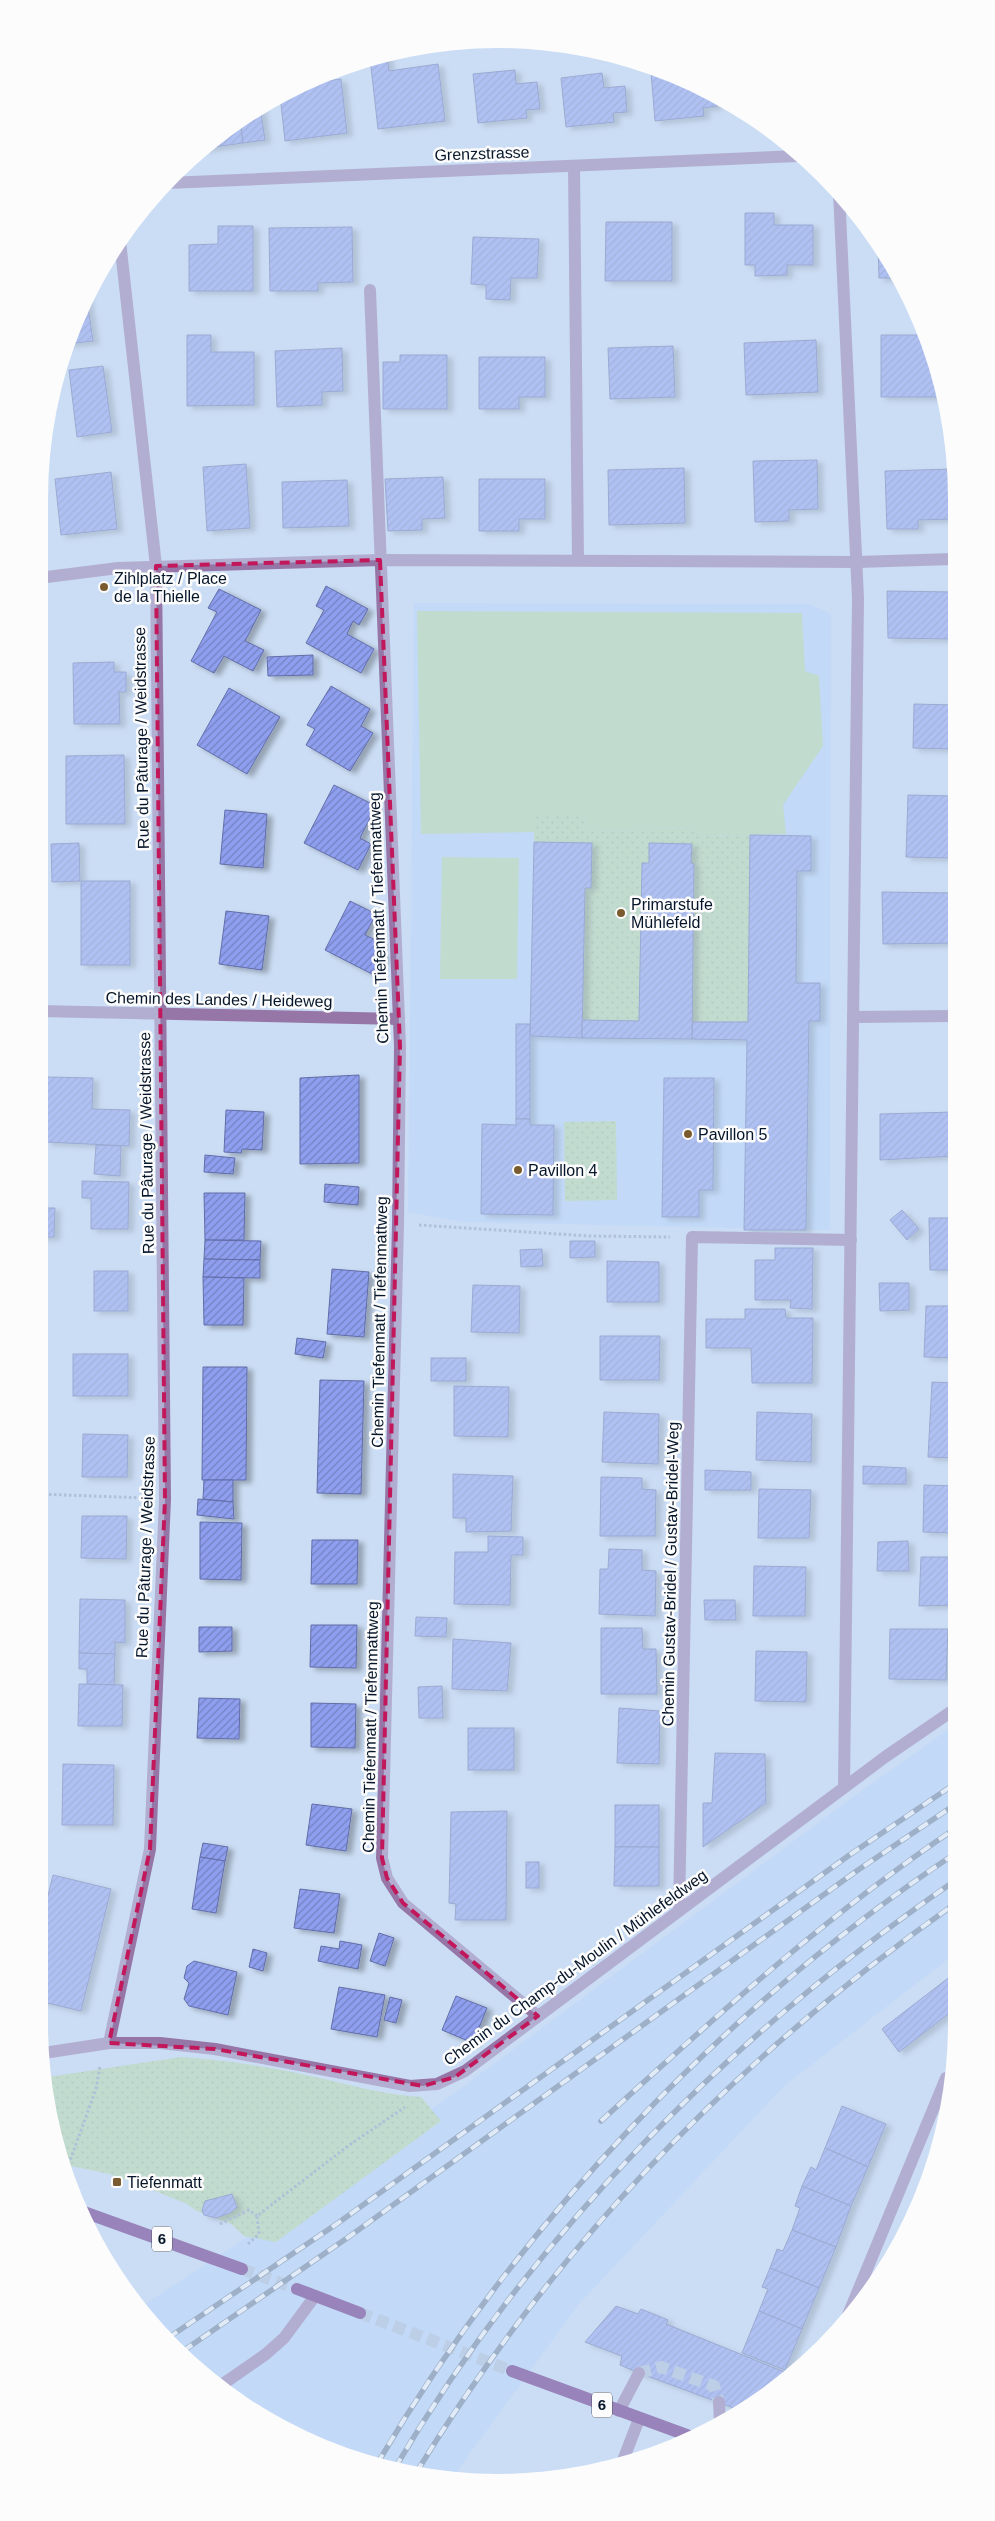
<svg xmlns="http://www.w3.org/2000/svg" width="995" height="2521" font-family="Arial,sans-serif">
<defs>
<pattern id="green-dots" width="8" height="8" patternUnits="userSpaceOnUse" patternTransform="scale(1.25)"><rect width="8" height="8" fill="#b6d9a2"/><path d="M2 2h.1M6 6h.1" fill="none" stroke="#9bba8c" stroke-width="1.8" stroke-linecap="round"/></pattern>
<pattern id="building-hatch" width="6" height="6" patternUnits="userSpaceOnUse" patternTransform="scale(1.25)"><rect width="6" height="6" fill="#8f9fef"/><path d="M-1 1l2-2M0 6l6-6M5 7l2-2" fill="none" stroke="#7381c2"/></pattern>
<filter id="shadow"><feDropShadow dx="5.5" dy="3" stdDeviation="2.5" flood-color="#0004"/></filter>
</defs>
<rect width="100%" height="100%" fill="#cbddf4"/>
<!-- built -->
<g fill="#b8d6fc">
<path d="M414 603 809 604 831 614 830 1230 464 1222 408 1212Z"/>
<path d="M956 1724V1953L784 2086 579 2304 452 2478H437L350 2458 268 2421 152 2326 139 2308 255 2232 453 2094 846 1802Z"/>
</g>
<!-- green -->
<g fill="url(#green-dots)">
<path d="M534 814H586L587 830 700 828V836L750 835 748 1022H692L694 865 691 863 692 844H649V863H642L639 1021 582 1020 585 888H591L592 843 534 842Z"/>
<path d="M616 1121 617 1200 565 1201 564 1122Z"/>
<path d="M181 2057C228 2060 274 2068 320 2078 353 2086 387 2095 421 2097L441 2121 276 2242 244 2236 231 2224 197 2211 185 2203 135 2183 109 2174 62 2164 48 2077Z"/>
</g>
<!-- pitch -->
<g fill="#b6d9a2">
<path d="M417 611 802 613 805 671 819 676 823 746 783 805 786 834 700 836 699 828 587 830 586 814H534V832L421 834Z"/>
<path d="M442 857 519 858 517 979H440Z"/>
</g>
<!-- building -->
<g fill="url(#building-hatch)" stroke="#616da8" filter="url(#shadow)">
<path d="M387 55 389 71 438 64 445 121 378 129 370 58Z"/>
<path d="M515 70 516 84 537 82 540 109 526 110 527 118 478 123 473 74Z"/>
<path d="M654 71 716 100 717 106 703 108 704 116 655 121 651 72Z"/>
<path d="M602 73 604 88 625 86 627 112 613 113 614 122 566 127 561 78Z"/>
<path d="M341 79 347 133 285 141 280 95 303 84Z"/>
<path d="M260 106 265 140 243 143 240 121Z"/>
<path d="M240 121 243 143 221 146 220 135Z"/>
<path d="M220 135 221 146 200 149Z"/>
<path d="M745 213H774V225H813V265H787V275L755 276V265H745Z"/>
<path d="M606 222H672V281H605Z"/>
<path d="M218 226H253V291H189V245L218 244Z"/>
<path d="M352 227 353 282 318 283V291H270L269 228Z"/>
<path d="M473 237 539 239 537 278H511L510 300 486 299V285L471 284Z"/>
<path d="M878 248 898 278H879Z"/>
<path d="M86 294 93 341 67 344Z"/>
<path d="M187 335H211V352H254V405L187 406Z"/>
<path d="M881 335H921L940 397H881Z"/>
<path d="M816 340 818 392 746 395 744 343Z"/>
<path d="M673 346 675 397 610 399 608 348Z"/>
<path d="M342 348 343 391 322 392V405L277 407 275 351Z"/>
<path d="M400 355H447V409H383V362H400Z"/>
<path d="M479 357H545V397H519V409H479Z"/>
<path d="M103 366 112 432 77 437 69 370Z"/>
<path d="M817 460 818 509 789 510V521L755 522 753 461Z"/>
<path d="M246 464 250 528 207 531 203 467Z"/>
<path d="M684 468 685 523 609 525 608 470Z"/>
<path d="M952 469V519L918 520V529H887L885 471Z"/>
<path d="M111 472 117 529 61 535 55 479Z"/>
<path d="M443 477 445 518 422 519V530L388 531 385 479Z"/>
<path d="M479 479H545V519H519V531H479Z"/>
<path d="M347 480 349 526 283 528 282 482Z"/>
<path d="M326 586 368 609 359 625 353 621 347 634 374 649 361 673 306 643 324 610 316 606Z"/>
<path d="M219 589 261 610 245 641 264 650 253 671 224 656 214 673 191 661 217 612 208 608Z"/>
<path d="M887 591 953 592V639L888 638Z"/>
<path d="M313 655V675L268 676 267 657Z"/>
<path d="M114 662V672H126V692H119L120 724H74L73 663Z"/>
<path d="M331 686 370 709 361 726 373 733 350 771 306 745 315 729 307 725Z"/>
<path d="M229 688 280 717 247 774 197 745Z"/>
<path d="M914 704 953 705V749L913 748Z"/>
<path d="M124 755 125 824H66V756Z"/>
<path d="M334 785 376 806 360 838 371 844 358 870 304 843Z"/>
<path d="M908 795 953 796V858L906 857Z"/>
<path d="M225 810 267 814 263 868 220 864Z"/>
<path d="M750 835 811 836V871H797L796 983H820V1021H809L806 1230H744L747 1040 692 1039V1022H748Z"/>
<path d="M534 842 592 843 591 888H585L582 1038 530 1036Z"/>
<path d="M79 843 80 881 52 882 51 844Z"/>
<path d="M649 843 692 844 691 863 694 864 692 1039 582 1038V1020L639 1021 642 863H649Z"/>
<rect x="81" y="881" width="49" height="84"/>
<path d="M882 892 953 893 954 943 883 944Z"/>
<path d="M350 901 376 914 365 935 382 943 377 952 384 955 374 975 325 950Z"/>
<path d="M226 911 269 916 262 970 219 964Z"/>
<rect x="516" y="1024" width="14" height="95"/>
<path d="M359 1075V1163L300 1164V1078Z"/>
<path d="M47 1077 93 1078 92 1109 130 1110 129 1146 46 1142Z"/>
<path d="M664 1078H714L713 1190H699V1217H662Z"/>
<path d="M226 1110 264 1112 262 1150 242 1149 241 1153 224 1152Z"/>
<path d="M954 1112V1156L880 1160V1114Z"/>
<path d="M516 1119H530V1125H554L553 1215 481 1214 482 1124 516 1125Z"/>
<path d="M96 1145 121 1146 120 1176 94 1174Z"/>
<path d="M205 1155 235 1158 233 1174 204 1172Z"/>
<path d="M82 1181 129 1182 128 1229H91V1198H82Z"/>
<path d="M325 1184 359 1187 358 1205 324 1202Z"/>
<path d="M204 1193H245L244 1240H205Z"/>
<path d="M39 1208H55L54 1237H39Z"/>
<path d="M902 1210 919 1229 907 1240 890 1220Z"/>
<path d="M929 1218H954V1270H930Z"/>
<path d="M205 1240 261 1241 260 1260 204 1259Z"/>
<path d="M570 1241H595V1257L570 1258Z"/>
<path d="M775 1248H813L812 1309 790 1308 791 1300H755V1260H775Z"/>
<path d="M542 1249 543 1266 521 1267 520 1250Z"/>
<path d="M204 1259 260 1260V1278L203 1277Z"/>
<path d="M607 1261 659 1262V1302H607Z"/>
<path d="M332 1269 369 1272 364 1337 327 1334Z"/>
<rect x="94" y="1271" width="34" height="40"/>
<path d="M203 1277 244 1278 243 1325H204Z"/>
<path d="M879 1283H909V1310L880 1311Z"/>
<path d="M473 1285 520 1286 519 1333 471 1332Z"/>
<path d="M926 1306H954L955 1358 924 1357Z"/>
<path d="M745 1309H785L786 1318H813L812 1383H752L751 1348H706V1319H745Z"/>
<path d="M600 1336H660L659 1380H600Z"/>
<path d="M297 1338 326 1342 323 1358 295 1354Z"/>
<rect x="73" y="1354" width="55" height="42"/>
<rect x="431" y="1358" width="35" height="23"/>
<path d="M203 1367H247L246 1480H202Z"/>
<path d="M320 1380 364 1381 361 1494 317 1493Z"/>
<path d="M932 1382 955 1383V1458L928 1457Z"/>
<path d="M454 1386 509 1387 508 1437 454 1436Z"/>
<path d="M604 1412 659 1414 658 1464 602 1462Z"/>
<path d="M757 1412 812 1414 811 1462 756 1460Z"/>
<path d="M83 1434 128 1435 127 1477H82Z"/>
<path d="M863 1466 906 1468V1484H863Z"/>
<path d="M705 1470 751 1472V1490H705Z"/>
<path d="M453 1474 513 1476 511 1531 466 1532V1518H453Z"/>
<path d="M601 1477 642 1478V1489L656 1490 655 1536H600Z"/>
<path d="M204 1480H233V1502L203 1499Z"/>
<path d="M924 1485 955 1486V1533L923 1532Z"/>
<path d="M759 1489 811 1490 809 1538H758Z"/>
<path d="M198 1499 233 1502 234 1519 197 1515Z"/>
<path d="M82 1516H127L126 1559 81 1558Z"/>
<path d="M200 1522 242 1523 241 1580 200 1579Z"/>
<path d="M488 1536 523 1537V1555H511L510 1605 454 1604 455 1552H488Z"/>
<path d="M312 1540H358L357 1584H311Z"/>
<path d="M908 1541 909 1571H877L878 1542Z"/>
<path d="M609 1549 642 1550V1570L656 1571 655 1616 599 1614 600 1569H608Z"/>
<path d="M921 1557H955V1605L919 1606Z"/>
<path d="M754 1566 806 1567 805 1616H753Z"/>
<path d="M80 1599 125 1600V1643L115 1642V1654L79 1653Z"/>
<path d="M704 1600H735L736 1620H705Z"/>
<path d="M416 1617 447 1618 446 1637 415 1636Z"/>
<path d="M311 1625H357L356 1668 310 1667Z"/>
<path d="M199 1627H232V1651L199 1652Z"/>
<path d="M601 1628H642L643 1649H656L657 1694H601Z"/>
<path d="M890 1629H948L946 1680 889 1679Z"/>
<path d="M453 1639 511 1643 507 1691 452 1689Z"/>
<path d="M756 1651 807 1652 806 1702 755 1701Z"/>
<path d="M79 1653 115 1654 114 1685 87 1684V1669H79Z"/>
<path d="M79 1684 123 1685 122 1726H78Z"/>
<path d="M442 1686 443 1718H419L418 1687Z"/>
<path d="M199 1698 240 1699 239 1739 197 1738Z"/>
<path d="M311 1703 356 1704 355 1748 311 1747Z"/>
<path d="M619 1708 660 1711 659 1764 617 1763Z"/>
<rect x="468" y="1728" width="46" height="42"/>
<path d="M715 1753 765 1754 766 1803 703 1847V1803H712Z"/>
<path d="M63 1764 114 1765 113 1825H62Z"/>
<path d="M312 1804 352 1809 346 1851 306 1845Z"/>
<rect x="615" y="1805" width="44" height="42"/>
<path d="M507 1811 506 1920H455L456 1904 449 1903 451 1812Z"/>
<path d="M203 1843 228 1847 225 1861 200 1857Z"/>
<path d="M615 1847H659V1886H614Z"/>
<path d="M200 1857 225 1861 216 1913 192 1909Z"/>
<rect x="526" y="1862" width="13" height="26"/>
<path d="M53 1875 111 1889 81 2011 39 2001V1933Z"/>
<path d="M300 1889 340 1894 334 1933 294 1928Z"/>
<path d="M379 1933 394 1938 385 1966 370 1961Z"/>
<path d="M340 1941 362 1945 358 1969 318 1961 321 1946 339 1949Z"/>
<path d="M253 1949 267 1953 263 1971 249 1967Z"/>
<path d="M194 1961 237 1972 228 2015 189 2006 184 1999 189 1983 184 1978 187 1966Z"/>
<path d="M956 1972V2013L952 2011 899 2052 882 2029Z"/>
<path d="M339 1987 385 1995 377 2037 331 2029Z"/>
<path d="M456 1996 487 2008 473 2043 442 2030Z"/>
<path d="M390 1997 402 2000 396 2023 384 2020Z"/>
<path d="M842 2106 886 2124 868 2167 825 2148Z"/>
<path d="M825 2148 868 2167 851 2206 802 2186 811 2167 816 2170Z"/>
<path d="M802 2186 851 2206 836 2247 792 2230 800 2208 795 2206Z"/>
<path d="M232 2194 237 2207 230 2213 216 2218 204 2215 202 2210 205 2201Z"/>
<path d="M792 2230 836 2247 819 2288 770 2268 777 2249 783 2251Z"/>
<path d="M770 2268 819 2288 802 2329 759 2311 768 2289 762 2287Z"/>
<path d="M616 2306 638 2314 641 2309 668 2320 666 2324 787 2373 752 2405 742 2411 639 2373 620 2365 622 2356 585 2342Z"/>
<path d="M759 2311 802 2329 785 2370 742 2353Z"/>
</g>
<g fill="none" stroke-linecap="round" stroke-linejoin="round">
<!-- minor-tunnel -->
<path stroke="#adbfd6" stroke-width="12" stroke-dasharray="12 6" stroke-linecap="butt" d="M639 2373 661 2367 714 2386 719 2402"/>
<!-- major-tunnel -->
<g stroke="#adbfd6" stroke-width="12" stroke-dasharray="12 6" stroke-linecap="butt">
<path d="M242 2269 297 2289"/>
<path d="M360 2313 512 2371"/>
</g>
<!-- path -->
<g stroke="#8e9fb5" stroke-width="3" stroke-dasharray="2.5 2.5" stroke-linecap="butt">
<path d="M419 1225 589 1236 670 1237"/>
<path d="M39 1494 144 1498"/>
<path d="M67 2169 96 2089 100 2066"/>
<path d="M220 2224 249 2210 257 2216"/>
<path d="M248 2244 259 2234 257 2216 348 2146 405 2107"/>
</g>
<!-- minor -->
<g stroke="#9676a6" stroke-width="12">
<path d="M574 166 578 560"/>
<path d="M167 183 798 156"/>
<path d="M839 192 858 598 844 1787"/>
<path d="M370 290 400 1046 398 1224 382 1858 387 1878 403 1903 538 2016"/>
<path d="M39 578 118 568 380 560 857 562 953 559"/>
<path d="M40 756V1011"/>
<path d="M39 1011 399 1019"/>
<path d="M853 1017 954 1016"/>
<path d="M679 1910 692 1237 851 1240"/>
<path d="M109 2043 150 1849 165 1499 156 566 120 241"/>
<path d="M44 2053 109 2043H160L215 2049 410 2086 437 2084 465 2071 885 1757 955 1709"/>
<path d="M848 2315 946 2078H949"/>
<path d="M223 2384 266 2354 284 2338 315 2296"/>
<path d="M719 2402 720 2422"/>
<path d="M619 2411 639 2373"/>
<path d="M622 2463 639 2419"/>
</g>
<!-- major -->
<g stroke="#5b1974" stroke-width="12">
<path d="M81 2211 242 2269"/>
<path d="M297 2289 360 2313"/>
<path d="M512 2371 692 2437"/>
</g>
<!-- rail casing -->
<g stroke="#697a90" stroke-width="5.5">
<g id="rail">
<path d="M601 2121C715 2017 828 1914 956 1828"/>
<path d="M168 2338 338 2223 848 1856 956 1783"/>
<path d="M183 2351 350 2236 858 1870 956 1804"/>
<path d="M377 2464C518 2224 724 2007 956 1853"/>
<path d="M395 2468C533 2233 732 2034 956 1880"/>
<path d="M416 2473C555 2245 738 2056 956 1903"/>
</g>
</g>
<!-- rail -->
<use href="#rail" stroke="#fcfcfc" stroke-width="4" stroke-dasharray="11" stroke-linecap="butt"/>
</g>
<!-- marked area -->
<path d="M0 0H995V2521H0ZM380 560 400 1046 382 1858 387 1878 403 1903 538 2016 455 2077 423 2086 215 2049 109 2043 150 1849 165 1499 156 566Z" fill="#cbddf4" fill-opacity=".55" fill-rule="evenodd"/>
<path fill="none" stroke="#c2185b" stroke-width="4" stroke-dasharray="10 6" stroke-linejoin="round" d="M380 560 400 1046 382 1858 387 1878 403 1903 538 2016 455 2077 423 2086 215 2049 109 2043 150 1849 165 1499 156 566Z"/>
<!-- markers -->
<g fill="#7a5b30" stroke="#fcfcfc" stroke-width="2">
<circle cx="104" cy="587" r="5"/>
<circle cx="621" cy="913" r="5"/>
<circle cx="688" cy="1134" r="5"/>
<circle cx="518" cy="1170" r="5"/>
<rect x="112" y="2177" width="10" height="10" rx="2.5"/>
</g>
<g text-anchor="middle" stroke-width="5" stroke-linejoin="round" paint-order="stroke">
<!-- shield labels -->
<g fill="#fcfcfc" stroke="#505b69" stroke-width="1">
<rect x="152" y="2226.5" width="20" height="25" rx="4"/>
<rect x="592" y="2392.5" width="20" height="25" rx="4"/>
</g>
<g font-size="15" font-weight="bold" fill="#06162a">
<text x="162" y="2244">6</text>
<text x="602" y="2410">6</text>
</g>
<!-- street labels -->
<g font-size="16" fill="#06162a" stroke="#fcfcfc">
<text transform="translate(482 153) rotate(-2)" y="6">Grenzstrasse</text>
<text transform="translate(141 738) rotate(-91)" y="6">Rue du Pâturage / Weidstrasse</text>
<text transform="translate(378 918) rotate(-92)" y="6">Chemin Tiefenmatt / Tiefenmattweg</text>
<text transform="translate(219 999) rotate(1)" y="6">Chemin des Landes / Heideweg</text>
<text transform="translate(146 1143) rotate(-91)" y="6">Rue du Pâturage / Weidstrasse</text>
<text transform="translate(379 1322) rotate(-89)" y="6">Chemin Tiefenmatt / Tiefenmattweg</text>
<text transform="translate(145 1547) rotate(-88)" y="6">Rue du Pâturage / Weidstrasse</text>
<text transform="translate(670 1574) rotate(-89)" y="6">Chemin Gustav-Bridel / Gustav-Bridel-Weg</text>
<text transform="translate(370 1727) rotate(-89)" y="6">Chemin Tiefenmatt / Tiefenmattweg</text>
<text transform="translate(575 1967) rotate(-36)" y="6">Chemin du Champ-du-Moulin / Mühlefeldweg</text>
</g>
<!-- poi labels -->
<g font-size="16" fill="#06162a" stroke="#fcfcfc" text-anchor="start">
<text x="114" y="584">Zihlplatz / Place<tspan x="114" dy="18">de la Thielle</tspan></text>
<text x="631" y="910">Primarstufe<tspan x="631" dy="18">Mühlefeld</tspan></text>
<text x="698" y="1140">Pavillon 5</text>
<text x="528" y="1176">Pavillon 4</text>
<text x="127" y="2188">Tiefenmatt</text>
</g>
</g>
<!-- crop -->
<path d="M0 0H995V2521H0ZM498 48H498A450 450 0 0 1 948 498V2024A450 450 0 0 1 498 2474H498A450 450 0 0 1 48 2024V498A450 450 0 0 1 498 48Z" fill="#fcfcfc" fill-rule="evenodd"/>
</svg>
